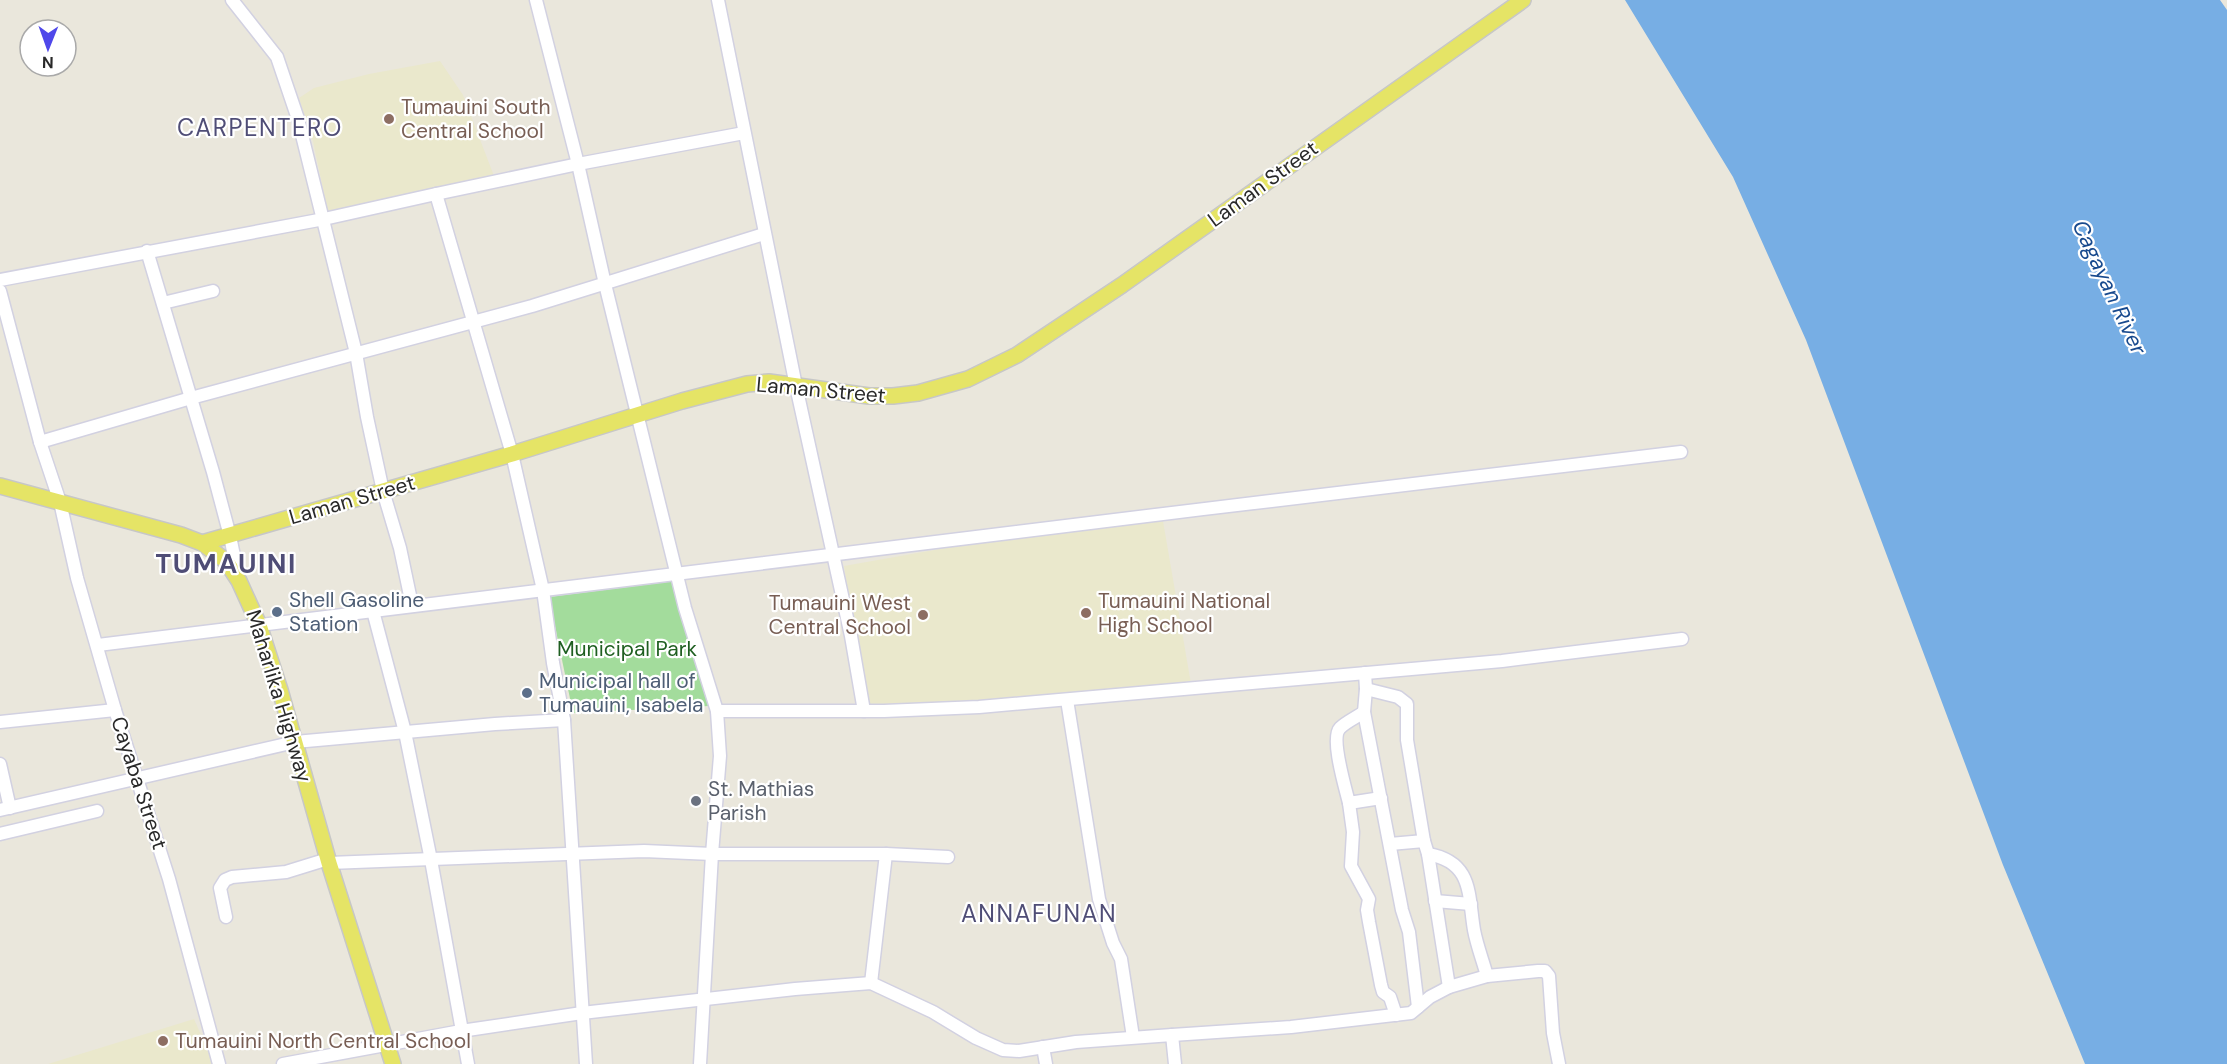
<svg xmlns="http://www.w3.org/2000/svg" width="2227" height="1064" font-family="'DM Sans',sans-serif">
<rect width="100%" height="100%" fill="#eae7dc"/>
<!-- education -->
<g fill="#eae8cc">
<path d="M440 61 463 95 494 176 329 218 313 141 299 98 314 88 369 74Z"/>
<path d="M1163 521 1191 684 1004 701 868 707 859 665 844 566 985 541Z"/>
<path d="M194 1019 214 1064H48Z"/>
</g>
<!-- green -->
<path fill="#a3dc9c" d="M675 581 709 706 573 713 549 597Z"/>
<!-- water -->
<path fill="#77aee4" d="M1625 0H2220L2227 10V1064H2085L2003 865 1806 340 1733 177Z"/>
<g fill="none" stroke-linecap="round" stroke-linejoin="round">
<!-- minor casing -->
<g stroke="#d2d1e1" stroke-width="15">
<g id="minor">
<path d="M232 0 277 57 298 119 356 353 367 417 383 491 400 548 412 605"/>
<path d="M536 0 578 164 605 284 685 608 717 711 720 756 712 854 700 1064"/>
<path d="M718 0 796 386 851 636 864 711"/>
<path d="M436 194 578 164 744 133"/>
<path d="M147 251 213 472 230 536 238 576"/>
<path d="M0 280 324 219 436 194 512 454 543 590 553 663 564 720 586 1064"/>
<path d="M0 291 40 442 60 502 77 578 115 710 169 879 219 1064"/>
<path d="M163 303 213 291"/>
<path d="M40 442 191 398 532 306 764 234"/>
<path d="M373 611 405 732 431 860 468 1064"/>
<path d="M98 645C625 580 1153 514 1681 452"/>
<path d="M1365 673 1366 689 1364 712 1402 910 1409 932 1418 1007"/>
<path d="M1366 689 1398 697 1407 704V740L1424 841 1428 854 1449 987"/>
<path d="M1067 700 1099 899 1113 943 1121 959 1133 1037"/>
<path d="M717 711H884L979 707 1502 661 1682 639"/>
<path d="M1364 712C1357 717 1346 722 1340 728 1330 738 1346 790 1349 803L1381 798"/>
<path d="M0 722 115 710"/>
<path d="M0 764 10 808"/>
<path d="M1349 803 1353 832 1351 866 1369 899 1367 910 1369 922 1381 985 1383 992 1390 997 1396 1015"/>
<path d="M0 810 295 742 495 724 564 720"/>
<path d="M0 834 97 811"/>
<path d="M1390 844 1424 841"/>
<path d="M1428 854C1473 862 1468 894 1474 930 1477 946 1483 961 1487 976"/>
<path d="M329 863 644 851 712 854H886L948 857"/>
<path d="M1435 901 1471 904"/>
<path d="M226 917 220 888 225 880 232 877 286 872 328 859"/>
<path d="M871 983 886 854"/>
<path d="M1172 1035 1291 1027 1411 1013 1430 997 1449 987 1487 976 1538 971H1545L1549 976 1553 1033 1559 1064"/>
<path d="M1043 1047 1046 1064"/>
<path d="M283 1064 461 1031 582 1013 795 989 871 983 933 1012 976 1038 1003 1050 1019 1051 1076 1042 1172 1035 1175 1064"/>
</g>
</g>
<!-- major casing -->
<g stroke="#c7c7c7" stroke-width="18">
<g id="major">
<path d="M0 486 181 535 202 543 226 561 239 581 259 625 280 690 329 863 393 1064"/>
<path d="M202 543 512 454 682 401 747 384 769 382 869 396H893L918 393 968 379 1017 355 1122 285 1523 0"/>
</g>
</g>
<!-- minor -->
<use href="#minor" stroke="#fff" stroke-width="12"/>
<!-- major -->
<use href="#major" stroke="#e5e466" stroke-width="15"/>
</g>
<!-- markers -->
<g fill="#8d6e63" stroke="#fff" stroke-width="2">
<circle cx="389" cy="119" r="6"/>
<circle cx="1086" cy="613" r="6"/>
<circle cx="923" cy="615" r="6"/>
<circle cx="163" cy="1041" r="6"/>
</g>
<g fill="#5c6f8a" stroke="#fff" stroke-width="2">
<circle cx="277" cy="612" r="6"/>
<circle cx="527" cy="693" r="6"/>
</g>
<circle fill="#6b7280" stroke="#fff" stroke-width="2" cx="696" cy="801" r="6"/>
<g text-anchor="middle" stroke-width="4.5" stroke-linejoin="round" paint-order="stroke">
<!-- education labels -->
<g font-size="21" fill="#785e54" stroke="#fff" text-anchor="start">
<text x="401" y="114">Tumauini South<tspan x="401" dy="24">Central School</tspan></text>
<text x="1098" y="608">Tumauini National<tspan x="1098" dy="24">High School</tspan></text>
<text x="911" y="610" text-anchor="end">Tumauini West<tspan x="911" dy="24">Central School</tspan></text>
<text x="175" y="1048">Tumauini North Central School</text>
</g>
<!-- street labels -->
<g font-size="21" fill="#292929" stroke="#fff">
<text transform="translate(1263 184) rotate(-36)" y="7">Laman Street</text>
<text transform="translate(821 390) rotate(5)" y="7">Laman Street</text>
<text transform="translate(352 500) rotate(-16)" y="7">Laman Street</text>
<text transform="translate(279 696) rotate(73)" y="7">Maharlika Highway</text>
<text transform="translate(139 783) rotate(72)" y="7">Cayaba Street</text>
</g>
<!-- service labels -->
<g font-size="21" fill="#4e5e75" stroke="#fff" text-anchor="start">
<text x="289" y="607">Shell Gasoline<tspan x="289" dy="24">Station</tspan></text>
<text x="539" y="688">Municipal hall of<tspan x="539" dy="24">Tumauini, Isabela</tspan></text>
</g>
<!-- park labels -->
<g font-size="21" fill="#1f5f21" stroke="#fff">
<text x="627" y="656">Municipal Park</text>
</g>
<!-- worship labels -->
<g font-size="21" fill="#5b616d" stroke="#fff" text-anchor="start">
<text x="708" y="796">St. Mathias<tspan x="708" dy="24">Parish</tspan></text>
</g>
<!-- water labels -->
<g font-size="22" font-style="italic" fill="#184a8e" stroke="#fff">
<text transform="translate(2110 287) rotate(65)" y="8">Cagayan River</text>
</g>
<!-- quarter labels -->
<g font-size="24" letter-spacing="1.5" fill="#4f4d76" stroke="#fff">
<text x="260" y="136">CARPENTERO</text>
<text x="1039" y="922">ANNAFUNAN</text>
</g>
<!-- district labels -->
<g font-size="27" font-weight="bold" letter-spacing="1.5" fill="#4f4d76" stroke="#fff">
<text x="226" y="573">TUMAUINI</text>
</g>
</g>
<!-- north arrow -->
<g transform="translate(48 48) rotate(181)"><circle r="28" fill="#ffffff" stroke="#a9a9a9" stroke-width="1.5"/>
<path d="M0-4.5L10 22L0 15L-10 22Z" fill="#4f48ea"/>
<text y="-9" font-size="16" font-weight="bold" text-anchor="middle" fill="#292929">N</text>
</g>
</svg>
